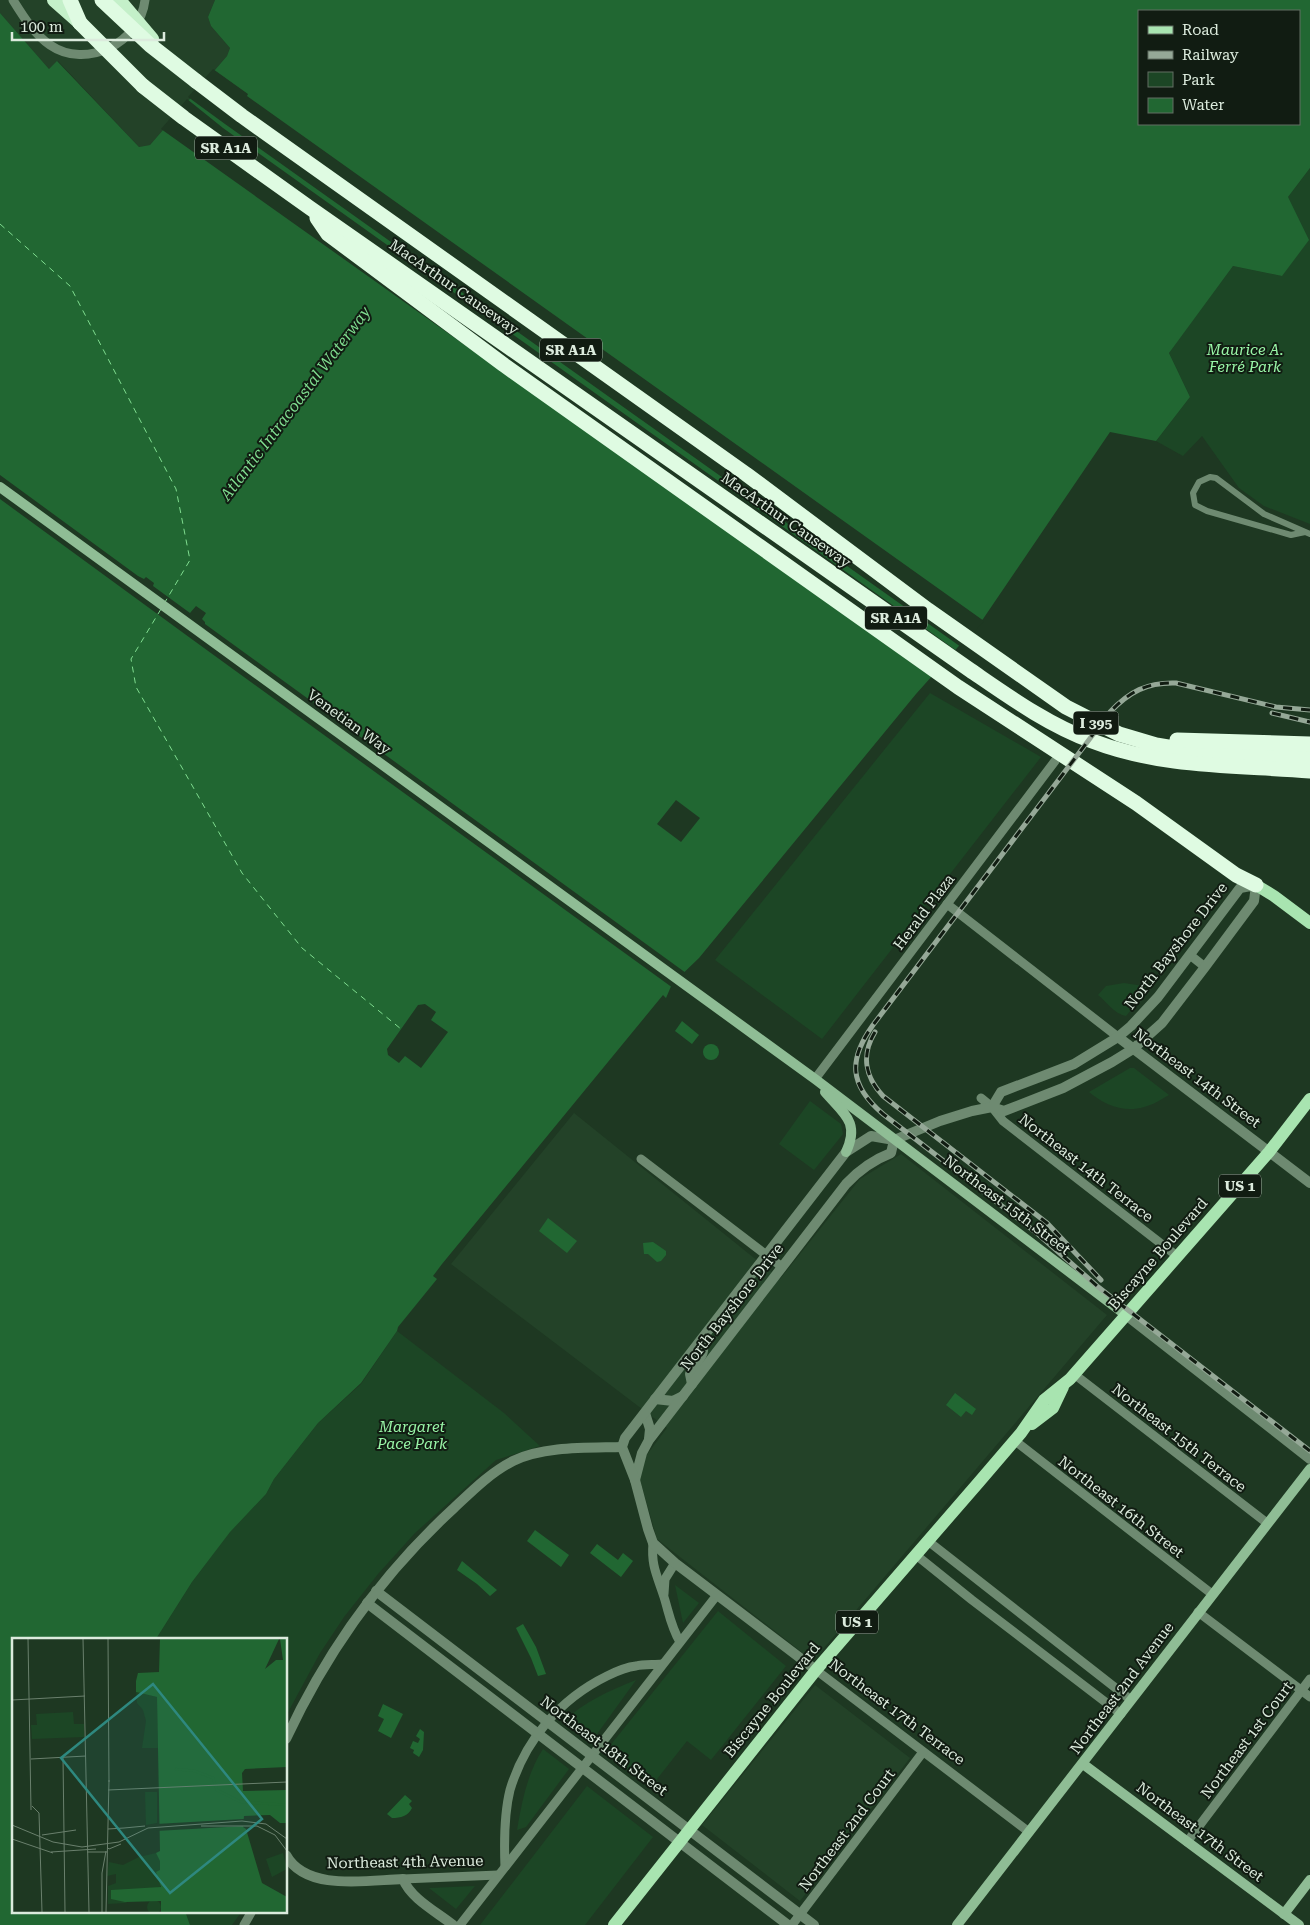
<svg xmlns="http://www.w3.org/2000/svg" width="1310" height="1925" font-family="'Roboto Serif',serif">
<rect width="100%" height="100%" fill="#1e3822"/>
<!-- built -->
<g fill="#234228">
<path d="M0 0H215L208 17 211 26 230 48 227 56 150 145 139 147 58 61 49 69 0 13Z"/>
<path d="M574 1113 780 1279 860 1179 901 1154 1107 1315 813 1661 657 1539 640 1480 646 1456 667 1428 451 1264Z"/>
<path d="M815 1685 910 1758 800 1901 702 1825Z"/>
</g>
<!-- green -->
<g fill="#1c4625">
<path d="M1310 168V524L1264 506 1239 488 1202 436 1183 456 1156 441 1190 397 1169 353 1171 349 1233 266 1282 276 1288 197Z"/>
<path d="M930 693 1041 757 822 1039 715 960Z"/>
<path d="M1124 983 1150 987 1126 1016C1114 1014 1106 1001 1098 995L1106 986Z"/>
<path d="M1130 1068H1134L1169 1095C1162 1099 1153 1105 1144 1107 1124 1113 1104 1105 1089 1092Z"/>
<path d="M810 1101 841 1124 843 1134 814 1170 779 1144Z"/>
<path d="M397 1331 504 1413 540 1446 496 1460 415 1533 378 1574 344 1617 320 1653 286 1716V1639H156L192 1582 230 1531 266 1494 274 1479 318 1423 361 1384Z"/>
<path d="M675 1585 699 1603 683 1623Z"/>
<path d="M718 1611 786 1666 711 1760 687 1741 650 1788 605 1752Z"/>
<path d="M636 1680 597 1734 585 1738 564 1721C585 1701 609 1691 636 1680Z"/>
<path d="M543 1749 569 1769 526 1827 517 1830C522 1801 527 1774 543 1749Z"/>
<path d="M587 1786 653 1837 585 1925H480Z"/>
<path d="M475 1886 456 1909 429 1888Z"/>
<path d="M185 1911H242L232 1925H190Z"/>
</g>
<!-- water -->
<g fill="#216732" fill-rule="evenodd">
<path d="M215 0H1310V168L1288 197 1309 240 1282 276 1233 266 1169 353 1190 397 1156 441 1110 432 983 619 916 694 699 958 672 984 666 998 663 995 442 1264 433 1276 437 1279 398 1327 397 1331 361 1383 318 1423 274 1479 266 1494 230 1532 192 1582 156 1639H14V1911H185L190 1925H0V13L49 69 57 61 139 147 150 145 227 56 230 48 211 26 208 17ZM1139 11H1299V124H1139Z"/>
<path d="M682 1021 699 1035 692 1044 675 1031Z"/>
<circle cx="711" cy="1052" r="8"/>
<path d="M548 1218 577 1241 567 1253 539 1231Z"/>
<path d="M653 1242 666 1251V1255L661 1261 657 1262 648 1254H644L643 1243Z"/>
<path d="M955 1393 976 1409 972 1415 966 1411 961 1417 946 1405Z"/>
<path d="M535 1530 569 1555 561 1567 527 1541Z"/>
<path d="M597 1544 618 1560 623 1553 633 1561 621 1577 590 1553Z"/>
<path d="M462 1561 497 1590 490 1596 477 1584 457 1570Z"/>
<path d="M523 1624 536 1647 546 1674 538 1676 531 1658 516 1628Z"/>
<path d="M383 1704 403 1714 391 1738 378 1731 384 1719 378 1716Z"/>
<path d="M420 1729 424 1732 423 1750 419 1757 413 1753 414 1750 410 1748 413 1741 418 1743 420 1739 416 1736Z"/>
<path d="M405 1795 412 1801 409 1804 412 1808C408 1816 401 1818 392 1818L387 1814Z"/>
</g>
<!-- pier -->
<g fill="#1e3822">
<path d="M213 69 248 94 247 96 984 621 961 647 225 124 188 97Z"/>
<path d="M187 99 223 128 957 651 933 678 161 129Z"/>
<path d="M0 475 138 576 144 579 146 577 154 583 153 586 190 613 196 606 206 613 202 619 205 622V624L686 973 673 988 193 640 0 499Z"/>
<path d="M676 800 700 818 681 842 657 824Z"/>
<path d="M425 1004 436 1012 431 1020 448 1032 421 1068 405 1056 399 1063 388 1055 387 1049 418 1005Z"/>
</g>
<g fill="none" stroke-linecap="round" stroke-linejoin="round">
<!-- ferry -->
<g stroke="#7fdc8f" stroke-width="1" stroke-dasharray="6 5" stroke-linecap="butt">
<path d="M0 224 70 286 176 489 190 560 165 602"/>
<path d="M161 609 131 659 136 687 242 873 302 948 401 1029"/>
</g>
<!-- pedestrian -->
<path stroke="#6e8a71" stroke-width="6" d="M1305 532 1291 535 1207 511 1195 505 1193 493 1199 482 1210 477 1216 478 1264 514 1310 534"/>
<!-- minor -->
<g stroke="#6e8a71" stroke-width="9">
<path d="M13 0C23 16 34 34 50 45 86 70 140 43 145 0"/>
<path d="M947 904 1118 1037"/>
<path d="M1190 955 1205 967"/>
<path d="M815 1079 1055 761"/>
<path d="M981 1098 992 1107 1003 1121 1177 1256"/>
<path d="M641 1159 782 1267"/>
<path d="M1074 1374 1267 1523"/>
<path d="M1014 1440 1212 1594"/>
<path d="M928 1541 1131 1700"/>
<path d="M653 1543C651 1566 657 1575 664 1597 669 1613 671 1627 680 1642"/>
<path d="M916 1555 972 1600 1121 1714"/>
<path d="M664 1594 665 1579 675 1563"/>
<path d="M1198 1612 1310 1697"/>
<path d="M816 1670 1029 1832"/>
<path d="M1187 1842 1310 1679"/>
<path d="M505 1867C504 1842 504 1814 510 1790 525 1740 560 1699 607 1676 615 1672 626 1667 636 1666 644 1664 654 1665 662 1664"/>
<path d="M403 1879 498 1875"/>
<path d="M244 1925 252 1911"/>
<path d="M460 1925 717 1595"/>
<path d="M792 1925 923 1752"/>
</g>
<!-- tertiary -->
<g stroke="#6e8a71" stroke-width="10">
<path d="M1118 1037 1310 1183"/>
<path d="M1126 1315 1310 1459"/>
<path d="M692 1384 690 1374C696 1359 707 1358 702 1339"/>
<path d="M655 1399 673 1401 683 1396"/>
<path d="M645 1413 650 1429 649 1439"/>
<path d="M635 1480 642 1453 649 1440 846 1184C859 1170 873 1160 891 1153L894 1140"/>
<path d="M376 1591 814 1925"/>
<path d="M367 1603 788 1925"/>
<path d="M816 1670 675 1563 653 1543 648 1529 635 1480 622 1447 625 1438 846 1152 871 1136 894 1140 940 1121 972 1111 992 1107 1004 1111 1063 1088 1112 1062 1133 1049 1162 1023 1205 967 1254 901 1256 885 1240 888 1158 997 1131 1026 1118 1037 1074 1064 1001 1092 992 1107"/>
<path d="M286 1739C327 1651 383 1573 454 1508 472 1491 491 1472 513 1461 544 1446 588 1448 622 1447"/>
<path d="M286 1855C306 1892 368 1880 403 1879 411 1899 437 1912 453 1925"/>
</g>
<!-- secondary -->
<g stroke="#8fbd95" stroke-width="10">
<path d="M0 487 815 1079 1126 1315"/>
<path d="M825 1092C844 1114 860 1122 846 1152"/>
<path d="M1083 1764 1299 1925"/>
<path d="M1284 1914 1310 1880"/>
<path d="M957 1925 1310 1469"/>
</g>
<!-- primary -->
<g stroke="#a8e4b0" stroke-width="12">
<path d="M1256 885 1274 896 1310 923"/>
<path d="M1032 1424 1053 1408 1063 1387"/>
<path d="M614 1925 816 1670 979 1482 1021 1433 1044 1400 1070 1379 1269 1152 1310 1099"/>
</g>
<!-- trunk -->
<path stroke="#c4f0c9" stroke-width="14" d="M54 0 80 23"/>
<!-- motorway -->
<g stroke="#dffbe2" stroke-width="15">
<path d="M70 0 80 23"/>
<path d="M196 81 242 116 746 474 928 610 1066 707 1119 734 1156 745 1192 751 1310 758"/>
<path d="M143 86 184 118 310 208 970 670C1008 696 1048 725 1092 741 1162 768 1236 765 1310 771"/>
<path d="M317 218 328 234 504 365 958 687 1136 803 1236 875 1256 885"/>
<path d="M1177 740 1310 744"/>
</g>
<!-- rail casing -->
<g stroke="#95a897" stroke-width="5">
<g id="rail">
<path d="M1310 710 1276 707 1176 683C1147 682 1129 692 1110 712L873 1025C848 1060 849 1085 883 1114L1038 1234 1097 1286 1310 1451"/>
<path d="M1272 713 1310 722"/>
<path d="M875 1032C861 1055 865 1077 883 1096L1047 1223 1101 1280"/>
</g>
</g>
<!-- rail -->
<use href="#rail" stroke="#111c12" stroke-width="3" stroke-dasharray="9" stroke-linecap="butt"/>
<!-- trunk-bridge -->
<path stroke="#c4f0c9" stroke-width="14" d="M119 0 152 39"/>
<!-- motorway-bridge -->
<g stroke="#dffbe2" stroke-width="15">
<path d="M102 0 150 45 196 81"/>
<path d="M80 23 143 86"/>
</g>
</g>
<g text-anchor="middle" stroke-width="4" stroke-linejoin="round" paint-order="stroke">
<!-- shield labels -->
<g fill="#111c12" stroke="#9fada0" stroke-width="1">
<rect x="195" y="136.5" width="62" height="23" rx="4"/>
<rect x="540" y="338.5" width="62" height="23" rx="4"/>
<rect x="865" y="606.5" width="62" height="23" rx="4"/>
<rect x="1073.5" y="711.5" width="45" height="23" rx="4"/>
<rect x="1219" y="1174.5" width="42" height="23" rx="4"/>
<rect x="836" y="1610.5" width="42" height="23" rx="4"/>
</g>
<g font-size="14" font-weight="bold" fill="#dcebdd">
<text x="226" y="153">SR A1A</text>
<text x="571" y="355">SR A1A</text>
<text x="896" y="623">SR A1A</text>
<text x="1096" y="728">I 395</text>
<text x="1240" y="1191">US 1</text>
<text x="857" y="1627">US 1</text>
</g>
<!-- street labels -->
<g font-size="15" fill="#dcebdd" stroke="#111c12">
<text transform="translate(454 287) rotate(35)" y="5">MacArthur Causeway</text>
<text transform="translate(786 520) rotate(35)" y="5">MacArthur Causeway</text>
<text transform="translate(349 722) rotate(36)" y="5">Venetian Way</text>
<text transform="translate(924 912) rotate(-53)" y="5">Herald Plaza</text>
<text transform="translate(1176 946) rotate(-52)" y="5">North Bayshore Drive</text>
<text transform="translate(1197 1078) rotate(37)" y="5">Northeast 14th Street</text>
<text transform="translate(1086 1168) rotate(38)" y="5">Northeast 14th Terrace</text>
<text transform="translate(1007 1205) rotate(37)" y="5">Northeast 15th Street</text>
<text transform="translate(1158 1254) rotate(-49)" y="5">Biscayne Boulevard</text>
<text transform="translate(732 1307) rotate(-52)" y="5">North Bayshore Drive</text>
<text transform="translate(1179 1438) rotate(38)" y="5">Northeast 15th Terrace</text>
<text transform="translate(1121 1507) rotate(38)" y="5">Northeast 16th Street</text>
<text transform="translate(1122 1688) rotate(-53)" y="5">Northeast 2nd Avenue</text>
<text transform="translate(772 1700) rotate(-51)" y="5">Biscayne Boulevard</text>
<text transform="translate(897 1712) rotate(37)" y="5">Northeast 17th Terrace</text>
<text transform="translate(1247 1740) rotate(-53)" y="5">Northeast 1st Court</text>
<text transform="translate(604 1746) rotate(37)" y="5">Northeast 18th Street</text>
<text transform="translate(847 1830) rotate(-53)" y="5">Northeast 2nd Court</text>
<text transform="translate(1200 1832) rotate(37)" y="5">Northeast 17th Street</text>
<text transform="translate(405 1862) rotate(-1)" y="5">Northeast 4th Avenue</text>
</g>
<!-- park labels -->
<g font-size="15" font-style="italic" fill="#99f6a7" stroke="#111c12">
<text x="1245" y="355">Maurice A.<tspan x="1245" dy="17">Ferré Park</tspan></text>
<text x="412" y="1432">Margaret<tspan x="412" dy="17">Pace Park</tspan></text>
</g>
<!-- water labels -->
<g font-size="16" font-style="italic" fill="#7fdc8f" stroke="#111c12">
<text transform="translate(295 403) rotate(-53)" y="6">Atlantic Intracoastal Waterway</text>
</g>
</g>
<!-- overview -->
<g transform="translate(12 1638)">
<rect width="275" height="275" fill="#1e3822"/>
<path d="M124 54 145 59 146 110H130L134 83 131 72 125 65ZM61 74 62 86H72V99L20 101 19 87H25L24 76ZM133 154H145V185L134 187ZM144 215 148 222V250L113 265 96 266V248L104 245V236L95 238 97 224 111 227 127 219ZM271 215 275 231 260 239 254 221ZM135 269a7 7 0 1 1 14 0a7 7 0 1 1-14 0Z" fill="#1c4625"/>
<path d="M148 1H267L253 31 264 22H271L268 1H275V129L233 131 230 135 231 153 275 152V185H268L258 177 232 178 231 189 234 191 250 245 275 259V274H149V263L113 264 99 261V252L149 249 144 234 148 232V223L144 215 148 213 145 59 124 54V43L126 35 147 34Z" fill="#216732"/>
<path d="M231 181 244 182 234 181 233 188 144 193V186Z" fill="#1e3822"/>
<path fill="none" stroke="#216732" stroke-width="2.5" d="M163 131 183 133 201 140 205 152 229 164 275 167"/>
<path fill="none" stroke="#6a806d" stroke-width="1" d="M16 1 19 172M71 1 77 274M96 1 97 144M0 62 73 58M51 119 53 274M19 121 74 118M96 152 275 144M20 168 27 175 30 274M0 187 41 204 70 209 107 204 136 190 230 183 254 186 275 201M189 188H245L263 197 275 213M112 190 133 188M96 191 112 190M30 197 64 192M0 201 41 215M95 209 97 211 109 206M39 214 84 211M75 214H95M90 274V235L94 213M94 274 97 142"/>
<path fill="#2e887f" fill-opacity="0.15" stroke="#2e887f" stroke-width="2.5" d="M141 46 250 181 158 255 49 120Z"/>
<rect width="275" height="275" fill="none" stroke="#dcebdd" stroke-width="2.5"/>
</g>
<!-- legend -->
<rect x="1138" y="10" width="162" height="115" fill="#111c12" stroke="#626f63"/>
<rect x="1148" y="26" width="25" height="8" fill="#a8e4b0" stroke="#626f63"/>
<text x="1182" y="35" font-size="15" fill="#dcebdd">Road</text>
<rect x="1148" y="51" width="25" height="8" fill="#95a897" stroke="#626f63"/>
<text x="1182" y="60" font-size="15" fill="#dcebdd">Railway</text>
<rect x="1148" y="72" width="25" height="15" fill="#1c4625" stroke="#626f63"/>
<text x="1182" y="85" font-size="15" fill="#dcebdd">Park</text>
<rect x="1148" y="98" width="25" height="15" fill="#216732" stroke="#626f63"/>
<text x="1182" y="110" font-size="15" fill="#dcebdd">Water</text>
<!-- scale -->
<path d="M12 32v8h152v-8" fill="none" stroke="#dcebdd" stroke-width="2.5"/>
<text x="20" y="32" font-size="15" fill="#dcebdd" stroke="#111c12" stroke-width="4" paint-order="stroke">100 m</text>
</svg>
